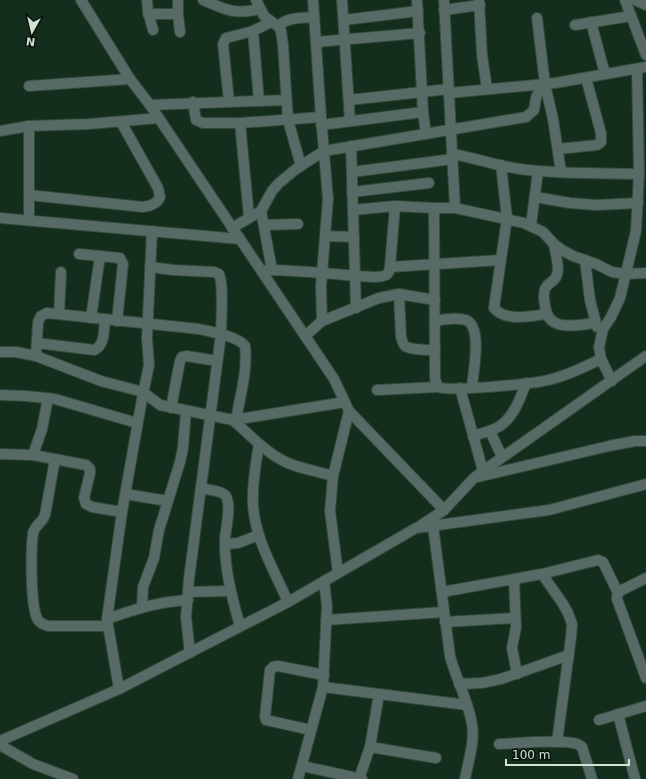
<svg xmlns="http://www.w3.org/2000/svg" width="646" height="779" font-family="'DejaVu Sans',sans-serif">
<rect width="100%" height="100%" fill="#132e1c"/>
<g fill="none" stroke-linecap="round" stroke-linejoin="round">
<!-- minor casing -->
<g stroke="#324b3a" stroke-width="12">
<g id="minor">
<path d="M81 0 130 79 150 105 334 379 349 411 444 510"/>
<path d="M147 0 148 11 153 30"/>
<path d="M178 0V14L180 32"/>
<path d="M203 0C226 10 235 15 260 9"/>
<path d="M256 0 264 16 279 27 281 31 283 45 288 120 301 166"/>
<path d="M313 0 321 117 328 199 321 286 322 321"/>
<path d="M342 0 350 121"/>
<path d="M417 0 423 112 426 134"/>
<path d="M444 0 455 208"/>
<path d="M479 0 482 55 487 89"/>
<path d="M625 0 646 55"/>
<path d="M635 0 646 5"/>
<path d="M444 10 480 5"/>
<path d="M148 14H178"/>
<path d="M537 18 545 84 553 119 561 172"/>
<path d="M344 20 418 11"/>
<path d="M591 22 605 74"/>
<path d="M575 25 631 16"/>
<path d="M278 26C288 17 301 18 314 17"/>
<path d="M253 31 259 101"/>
<path d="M316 42 420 33"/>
<path d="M29 86 130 79"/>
<path d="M449 93 555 83 646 67"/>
<path d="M349 100 449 89"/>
<path d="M229 101 223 44 226 38 253 31 271 22"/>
<path d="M193 102 196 120 203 123H240L321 117"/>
<path d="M150 105 286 100"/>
<path d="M240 123 249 217"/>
<path d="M321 125 423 112"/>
<path d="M29 126V220"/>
<path d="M0 131 29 126 89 124 159 118"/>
<path d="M351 146 356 308"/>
<path d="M558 149 597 145 601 142V133L586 78"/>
<path d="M452 154C477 158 502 168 528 170 564 174 602 173 639 174"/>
<path d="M501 165 507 218 494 308C505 322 531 316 546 314"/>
<path d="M352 172 453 159"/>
<path d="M352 192 429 183"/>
<path d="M29 195 143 207C151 206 157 204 160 197L158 188 121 122"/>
<path d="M535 197 570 203 596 205 638 203"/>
<path d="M353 210 395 206 434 208"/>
<path d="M261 211 272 270"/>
<path d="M0 218 240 239"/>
<path d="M264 225 298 224"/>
<path d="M531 225 538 171"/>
<path d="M232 228 261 211 272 191 279 183 296 169 324 151 526 117 534 110 536 98 541 85"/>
<path d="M325 236 354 237"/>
<path d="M554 244C555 253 560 267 557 275 555 282 547 283 545 289 543 294 544 300 545 305 547 333 576 325 595 323"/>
<path d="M79 254 120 258 123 264 117 321"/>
<path d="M585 260 590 300 597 327"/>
<path d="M150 267 173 270 214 272 219 274C224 284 221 322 221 334L189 579 186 617 190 653"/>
<path d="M390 267 501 260"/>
<path d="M263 273 267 270C298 270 328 274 358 276 366 276 378 279 386 275 389 273 390 270 390 267L395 206"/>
<path d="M399 294 401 337C402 340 403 344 405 346 411 350 428 350 435 350"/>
<path d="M59 314 61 272"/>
<path d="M91 318 100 256"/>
<path d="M435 321C445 319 456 317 466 320 483 327 473 372 472 387"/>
<path d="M305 336 322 321 379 298 399 294 435 300"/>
<path d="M37 343 94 350C105 346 104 329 105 319"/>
<path d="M0 352H16L36 356 101 381 143 392 160 405 233 420 345 402"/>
<path d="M36 356 38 322 41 316 47 313 199 329C211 332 238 336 245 346 248 370 240 396 236 420"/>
<path d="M601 359C584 367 567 376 548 380 532 384 449 392 438 387L435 379 434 208H455L524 223 543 232 554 244 562 250 573 256 596 264 612 272 625 274 646 273"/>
<path d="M612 381 601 359 599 347 603 329 611 317 620 298 636 231 639 174 637 69"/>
<path d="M460 388 483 471"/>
<path d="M377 390 438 387"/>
<path d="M0 395 26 396 55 399 137 423"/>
<path d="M171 408 180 361 182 357 187 356 217 361"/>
<path d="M233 420C251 436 268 455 290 464 304 469 319 472 333 476"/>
<path d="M490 431 502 457"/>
<path d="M473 436C482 433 492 431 500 426 514 416 520 399 526 383"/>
<path d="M259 444C256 463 252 483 253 503 254 537 274 570 288 602"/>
<path d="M0 454 33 455 86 465 90 469V473L84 498 86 504 92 507 122 512"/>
<path d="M33 455 42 429 48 398"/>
<path d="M55 459 45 515C43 522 35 525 33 533 31 549 30 607 38 620 41 624 44 625 49 626H108"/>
<path d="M478 477 609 446 635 441H646"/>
<path d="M201 488C207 490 220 490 225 495 232 503 226 528 225 538 224 568 232 598 240 626"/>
<path d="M125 494 168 501"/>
<path d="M420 526 444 510 474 478 483 471 646 356"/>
<path d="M433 526 450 656C456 679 468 700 472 724 475 742 468 762 465 779"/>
<path d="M225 544 238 543 259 535"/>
<path d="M338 573 330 511 333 476 349 411"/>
<path d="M542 574 563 604 568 613 572 624 571 637 557 742"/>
<path d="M646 578 620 591 617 596V599L646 678"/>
<path d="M514 580 516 627 512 648 517 674"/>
<path d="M188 592 230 591"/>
<path d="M442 592 542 574 598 560 603 562 618 593"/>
<path d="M142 607 143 587 154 558 159 530 180 462 183 448 186 411"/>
<path d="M107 619C136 609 156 602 188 600"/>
<path d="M326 620 444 612"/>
<path d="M445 622 515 618"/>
<path d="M459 684 482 683 501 679 569 655"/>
<path d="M323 687 467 705"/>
<path d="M119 689 107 619 122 512 142 399 149 365 147 338 152 231"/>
<path d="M618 714 635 779"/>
<path d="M599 720 646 706"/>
<path d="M311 730 266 720 265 717 270 670 273 667 278 666 324 675"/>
<path d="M0 741 119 689 288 602 416 528 549 510 646 484"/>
<path d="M499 744C521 743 552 740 573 743 577 743 579 745 582 747L592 779"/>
<path d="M0 745 33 764 73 779"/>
<path d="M370 747 436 758"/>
<path d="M302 766 362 779"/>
<path d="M298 779 323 687 327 606 324 581"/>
<path d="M359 779 370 747 379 694"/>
</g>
</g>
<!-- minor -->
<use href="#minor" stroke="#586a66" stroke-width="10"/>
</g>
<!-- north arrow -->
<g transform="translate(32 32) rotate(188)" stroke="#08140b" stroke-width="3" paint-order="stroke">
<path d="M0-3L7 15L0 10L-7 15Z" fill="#d2e3d6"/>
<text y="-6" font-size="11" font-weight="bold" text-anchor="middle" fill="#d2e3d6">N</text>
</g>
<!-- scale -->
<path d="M506 759v6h123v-6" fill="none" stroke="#d2e3d6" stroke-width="2"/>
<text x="512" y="759" font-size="12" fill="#d2e3d6" stroke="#08140b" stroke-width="3" paint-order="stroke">100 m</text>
</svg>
